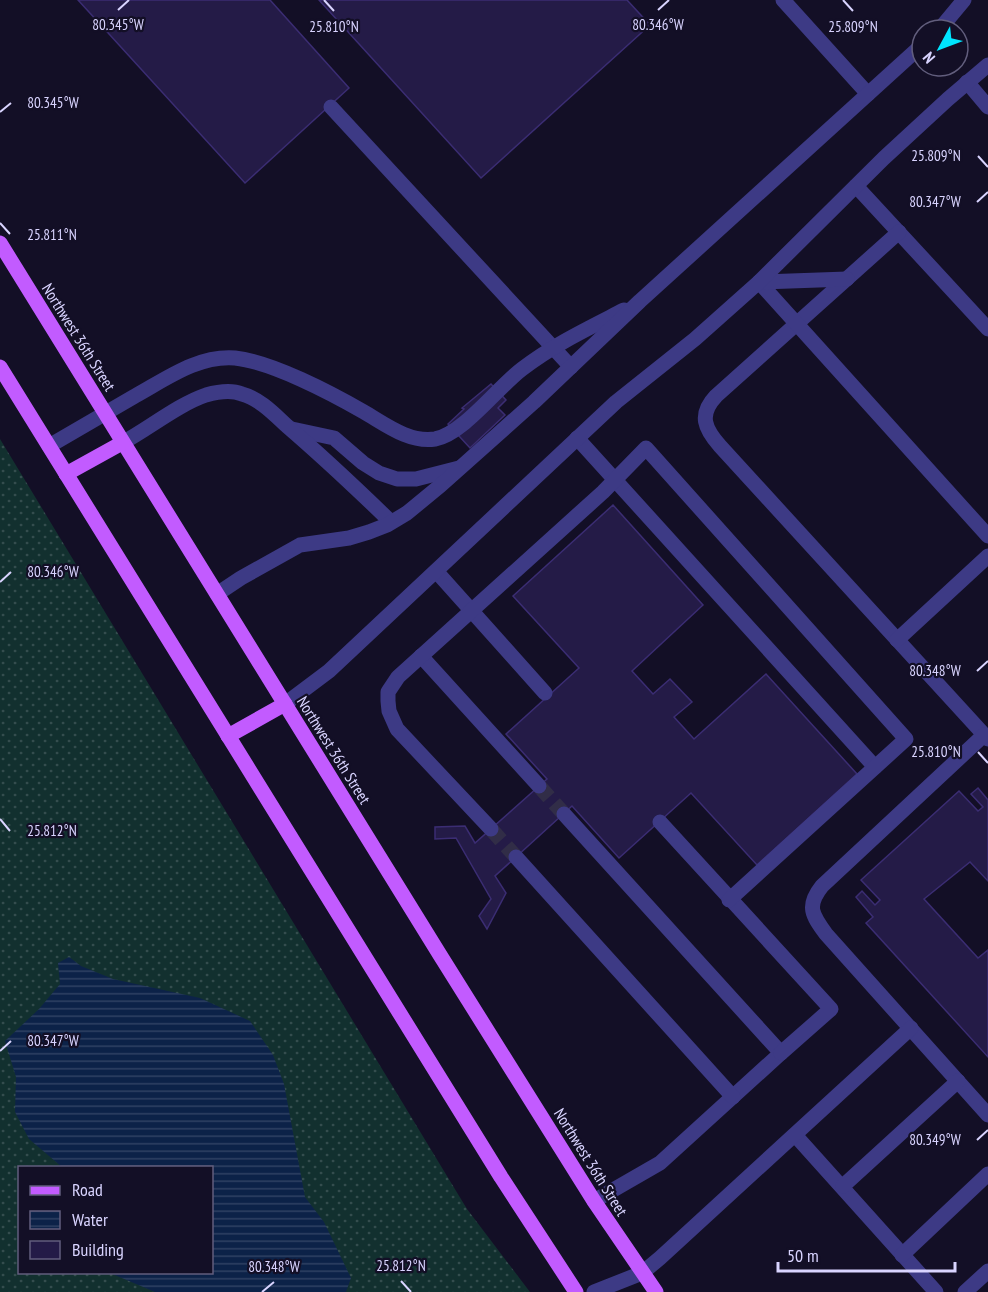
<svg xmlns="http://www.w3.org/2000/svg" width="988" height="1292" font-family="'PT Sans Narrow',sans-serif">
<defs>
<pattern id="grass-dots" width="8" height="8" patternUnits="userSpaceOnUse" patternTransform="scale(1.5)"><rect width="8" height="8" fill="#12302f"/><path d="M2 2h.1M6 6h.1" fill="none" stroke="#344d4e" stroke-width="1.8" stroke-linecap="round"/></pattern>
<pattern id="water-rules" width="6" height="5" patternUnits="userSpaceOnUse" patternTransform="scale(1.5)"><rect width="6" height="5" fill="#0c2248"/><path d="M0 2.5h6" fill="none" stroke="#2f4163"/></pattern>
</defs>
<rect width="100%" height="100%" fill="#130f26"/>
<!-- grass -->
<path fill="url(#grass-dots)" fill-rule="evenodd" d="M0 439 467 1209 530 1292H0ZM20 1168H212V1272H20Z"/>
<!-- water -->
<path fill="url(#water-rules)" d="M69 957 81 966 113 979 200 998 250 1021 273 1055 284 1084 305 1197 324 1222 351 1278 346 1292H155L110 1273 212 1272V1168L62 1167 29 1139 15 1112 16 1077 5 1041 39 1009 60 984 58 963Z"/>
<!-- building -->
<g fill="#241b47" stroke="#3b2d73" stroke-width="1.5">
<path d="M78 0H270L349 88 245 183Z"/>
<path d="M319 0H627L650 25 481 178Z"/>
<path d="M491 384 506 400 498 408 505 415 470 448 448 424 464 409 462 408Z"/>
<path d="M613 505 703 605 632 671 653 694 670 679 692 702 674 717 694 739 766 674 857 774 757 865 691 793 619 858 572 806 495 876 506 893 487 929 479 916 491 899 456 838 435 839V827L465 826 475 843 547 779 506 734 579 668 513 596Z"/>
<path d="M978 788 988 800V881L970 862 924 899 978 958 988 950V1057L866 923 873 917 856 897 862 891 875 905 880 900 861 880 959 791 978 811 983 807 971 794Z"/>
</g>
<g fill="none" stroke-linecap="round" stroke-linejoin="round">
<!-- minor-tunnel -->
<g stroke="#312d47" stroke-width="15" stroke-dasharray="15 8" stroke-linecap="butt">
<path d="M539 786 564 814"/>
<path d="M491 829 516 857"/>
</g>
<!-- minor -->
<g stroke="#3d3a85" stroke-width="15">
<path d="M783 0 868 94"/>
<path d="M939 30 964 0"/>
<path d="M967 82 988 107"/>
<path d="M331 107 571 367"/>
<path d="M856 186 988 329"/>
<path d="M899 232 716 396C698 415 705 429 720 446L988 739"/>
<path d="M759 282 988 536"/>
<path d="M759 282 847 279"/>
<path d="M292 429 334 438 363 463 379 473 397 479H416L459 468"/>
<path d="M577 438 875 767"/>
<path d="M122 443C148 429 179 404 206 395 217 392 232 390 242 394 260 399 274 414 287 426 323 457 357 489 391 522"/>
<path d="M49 446C78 429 106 413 135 396 166 379 198 355 235 358 272 362 331 393 364 412 385 424 409 443 435 439 463 434 498 387 522 369 553 345 589 328 624 310"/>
<path d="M436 571 545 693"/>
<path d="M217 594 241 578 300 545 349 538 369 532 387 525 407 513 441 485 534 402 640 301 922 45"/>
<path d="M897 640 988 556"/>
<path d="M421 656 539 786"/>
<path d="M285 704 329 671 616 402 695 339 759 282 884 158 948 99 988 65"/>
<path d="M984 735 822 886C806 906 812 915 826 934L988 1115"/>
<path d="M564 814 781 1053 660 1163 594 1201"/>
<path d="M660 822 831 1009 781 1053"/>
<path d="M491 829 397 729 389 711 388 701V692L398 677 603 492 646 448 906 739 729 900"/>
<path d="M516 857 733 1097"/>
<path d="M795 1135 936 1292"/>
<path d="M843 1186 958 1081"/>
<path d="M902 1255 988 1174"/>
<path d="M594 1292 642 1273 660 1258 911 1028"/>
<path d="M965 1292 988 1271"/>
</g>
<!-- major -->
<g stroke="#c25bff" stroke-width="15">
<path d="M0 243 440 955 594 1201 656 1292"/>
<path d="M0 367 501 1177 576 1292"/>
<path d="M66 474 122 443"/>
<path d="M228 736 285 704"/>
</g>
</g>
<!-- ticks -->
<path fill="none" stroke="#d9d4ff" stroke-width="2" d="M324 0 334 11M843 0 853 11M118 10 129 0M658 10 669 0M0 112 11 103M978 156 988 167M977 202 988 192M0 223 10 234M0 582 11 572M977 671 988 661M978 752 988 763M0 819 10 831M0 1051 11 1041M977 1140 988 1130M401 1281 411 1292M262 1292 274 1282"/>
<g text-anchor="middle" stroke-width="4.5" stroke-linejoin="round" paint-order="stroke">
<!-- street labels -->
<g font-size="16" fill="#d9d4ff" stroke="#130f26">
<text transform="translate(79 337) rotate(58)" y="6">Northwest 36th Street</text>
<text transform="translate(334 750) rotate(58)" y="6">Northwest 36th Street</text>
<text transform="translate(591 1162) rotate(58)" y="6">Northwest 36th Street</text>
</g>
</g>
<g font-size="15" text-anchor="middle" fill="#d9d4ff" stroke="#130f26" stroke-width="4.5" stroke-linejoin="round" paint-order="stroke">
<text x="118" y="30">80.345°W</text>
<text x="658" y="30">80.346°W</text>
<text x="853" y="32">25.809°N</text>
<text x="334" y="32">25.810°N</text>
<text x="53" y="108">80.345°W</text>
<text x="936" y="161">25.809°N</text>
<text x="935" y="207">80.347°W</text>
<text x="52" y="240">25.811°N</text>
<text x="53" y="577">80.346°W</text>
<text x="935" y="676">80.348°W</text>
<text x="936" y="757">25.810°N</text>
<text x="52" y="836">25.812°N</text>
<text x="53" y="1046">80.347°W</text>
<text x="935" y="1145">80.349°W</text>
<text x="401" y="1271">25.812°N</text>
<text x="274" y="1272">80.348°W</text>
</g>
<!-- legend -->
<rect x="18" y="1166" width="195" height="108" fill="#130f26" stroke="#625e7d" stroke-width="1.5"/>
<rect x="30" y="1186" width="30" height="9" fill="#c25bff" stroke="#625e7d" stroke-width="1.5"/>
<text x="72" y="1196" font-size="18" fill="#d9d4ff">Road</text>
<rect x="30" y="1211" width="30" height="18" fill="url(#water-rules)" stroke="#625e7d" stroke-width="1.5"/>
<text x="72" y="1226" font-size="18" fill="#d9d4ff">Water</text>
<rect x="30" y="1241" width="30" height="18" fill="#241b47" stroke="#625e7d" stroke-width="1.5"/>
<text x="72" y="1256" font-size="18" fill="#d9d4ff">Building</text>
<!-- north arrow -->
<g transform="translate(940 48) rotate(229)"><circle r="28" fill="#130f26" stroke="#625e7d" stroke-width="1.5"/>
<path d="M0-4.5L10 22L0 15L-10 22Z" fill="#00e5ff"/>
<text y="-9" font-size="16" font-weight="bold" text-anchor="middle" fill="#d9d4ff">N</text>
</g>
<!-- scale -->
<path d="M778 1262v9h177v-9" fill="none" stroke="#d9d4ff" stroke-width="3"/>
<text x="787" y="1262" font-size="18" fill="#d9d4ff" stroke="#130f26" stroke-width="4.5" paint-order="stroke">50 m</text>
</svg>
